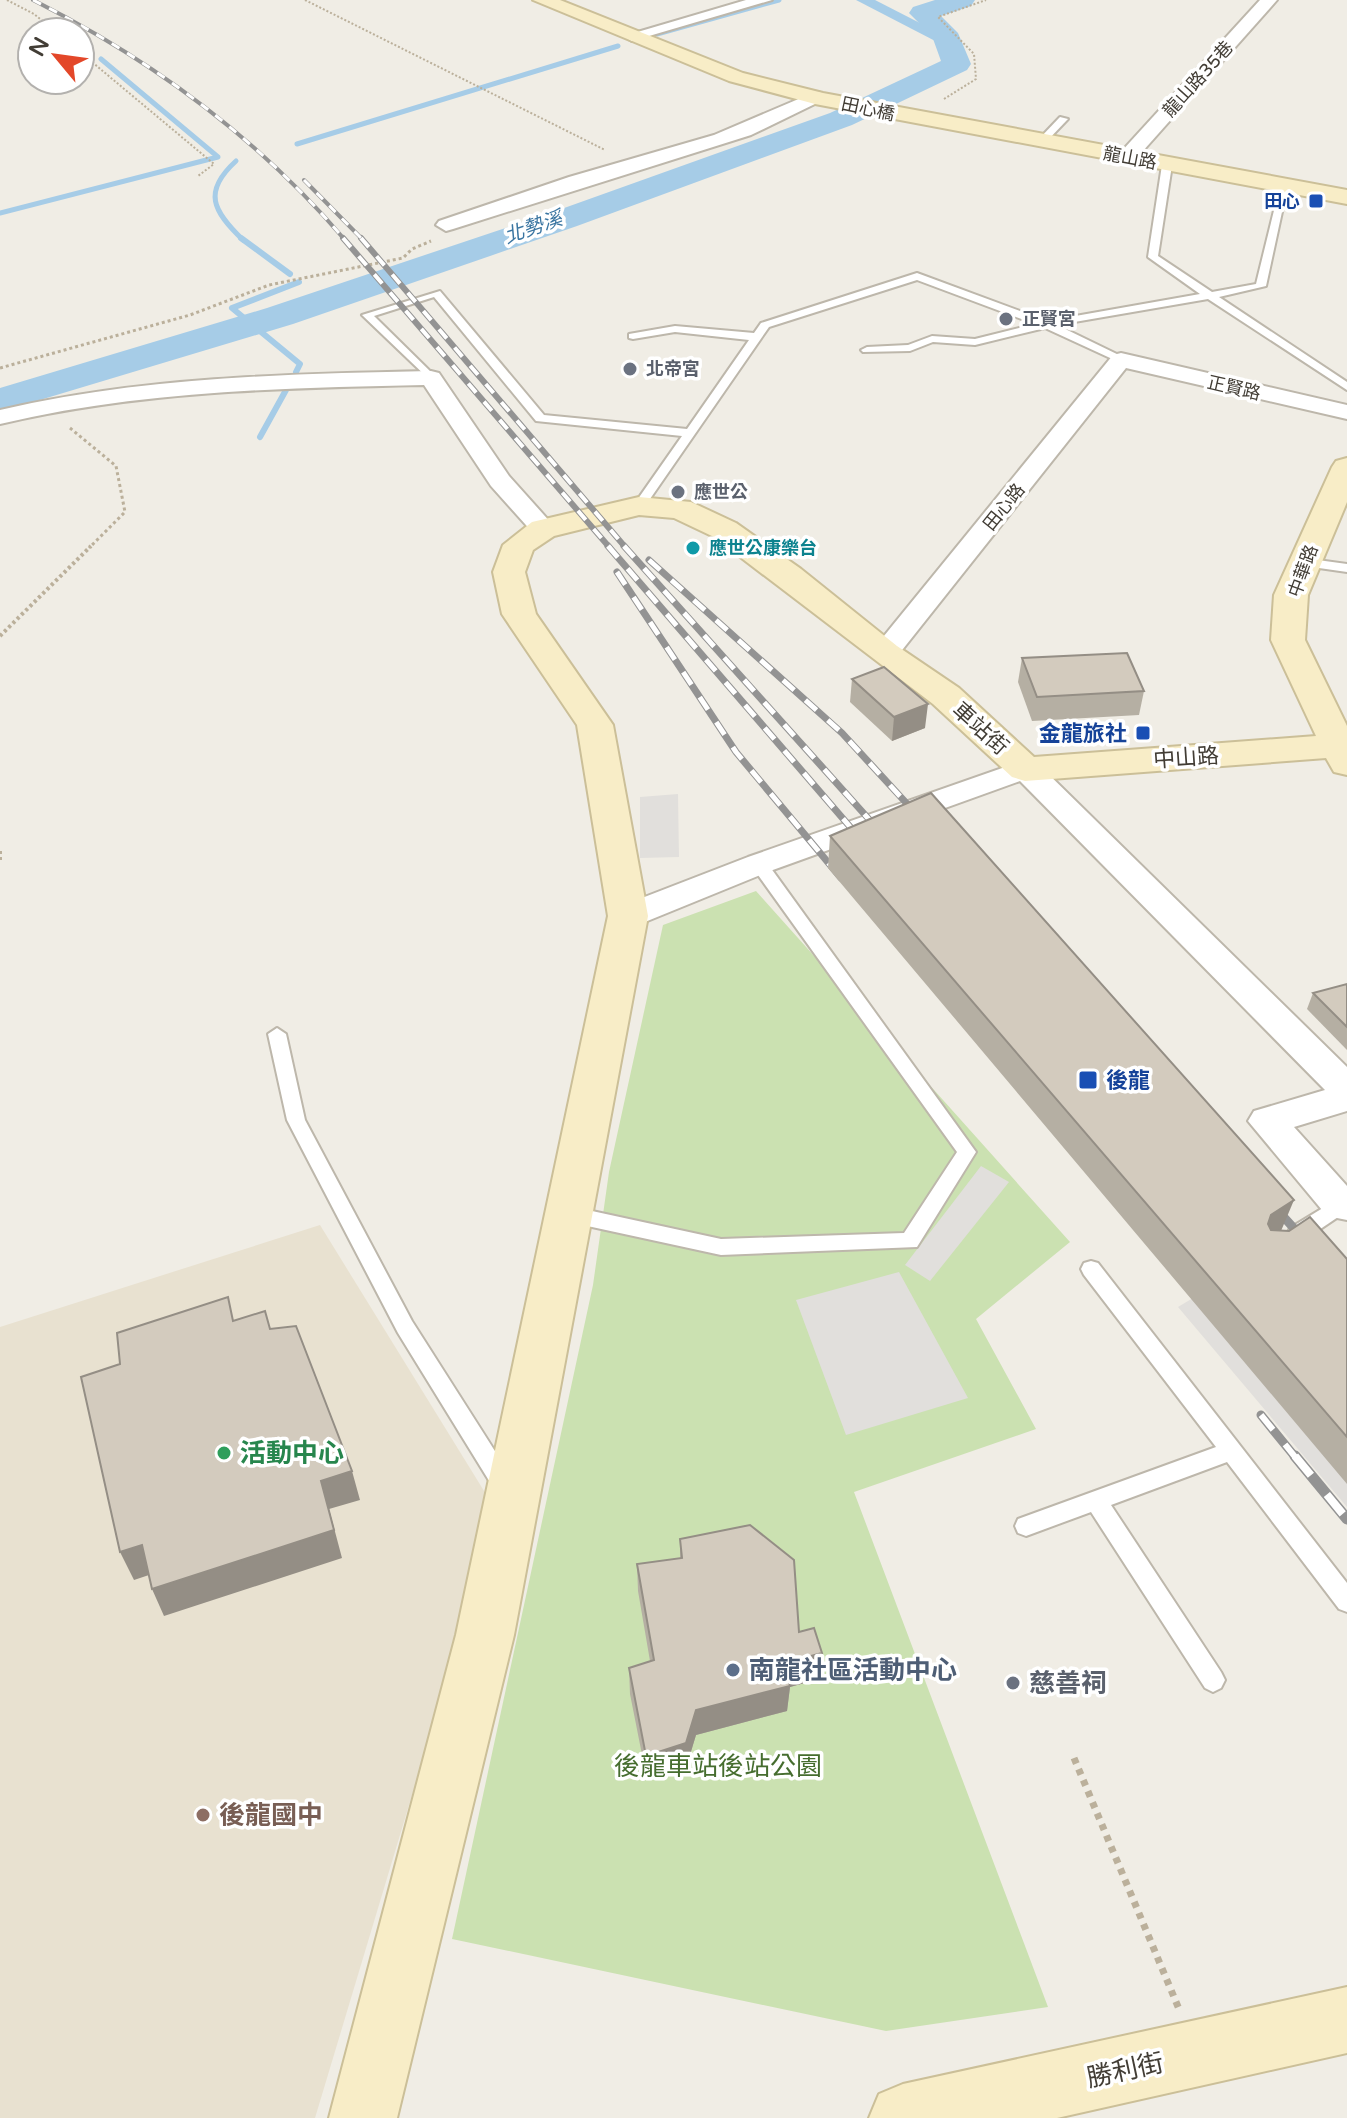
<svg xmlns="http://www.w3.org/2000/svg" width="1347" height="2118" font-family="'Varela Round','Noto Sans TC',sans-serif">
<rect width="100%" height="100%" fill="#f0ede5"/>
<!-- education -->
<path fill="#e8e1d0" d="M320 1225 497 1512 315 2118H0V1327Z"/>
<!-- green -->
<path fill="#cbe1b1" d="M756 891 1070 1242 976 1319 1036 1429 854 1492 1048 2007 886 2031 452 1939 593 1285 609 1172 663 925Z"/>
<!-- parking -->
<g fill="#e1dfdc">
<path d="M678 794 679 857 640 858V797Z"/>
<path d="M981 1166 1009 1182 930 1281 905 1265Z"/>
<path d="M1268 1253 1347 1336V1507L1178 1307Z"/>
<path d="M899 1272 968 1398 846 1435 796 1300Z"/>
</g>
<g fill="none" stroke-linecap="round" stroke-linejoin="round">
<!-- stream-far1 -->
<g stroke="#a6cce7" stroke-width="5">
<path d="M657 34 779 0"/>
<path d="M297 144 618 46"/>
<path d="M236 161C202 192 213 211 243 240"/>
<path d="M0 213 218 157 101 59"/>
</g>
<!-- stream -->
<g stroke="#a6cce7" stroke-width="6">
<path d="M241 238 290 274"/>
<path d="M296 372 300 364 232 308 299 282"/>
<path d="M260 437 286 390"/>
</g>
<!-- canal -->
<path fill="#a6cce7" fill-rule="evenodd" d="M856 0H875L955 41 941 44Z"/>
<!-- river -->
<path fill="#a6cce7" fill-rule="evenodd" d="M935 0H975L971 6 941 16 958 33 971 64 967 70 852 125 577 226 293 324 0 412V388L267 308 553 212 830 113 941 61 932 36 909 13 913 7Z"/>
<!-- lane casing -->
<g stroke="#bdb7ab" stroke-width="4">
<g id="lane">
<path d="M1060 117 1068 119 1045 143H1039V139Z"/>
<path d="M1167 162 1172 165 1158 256 1212 292 1256 284 1280 186 1288 184 1266 286 1219 297 1347 382V390L1208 299 1057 325 1125 358 1127 360 1121 363 1045 328 975 345 933 342 910 351 863 352 861 350 867 347 908 345 932 336 975 339 1035 324 917 280 769 327 643 509 639 510 633 506 682 436 536 421 434 297 374 316 435 376V380L431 381 362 315 440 291 544 415 687 429 749 340 675 332 633 339 629 338V334L675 326 754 333 761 323 917 273 1047 321 1200 294 1148 257 1162 165Z"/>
<path d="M1303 558 1347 564V572L1298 565V559Z"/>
<path d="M759 859 765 860 976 1152 917 1247 721 1255 569 1222 562 1219 559 1214 562 1209 569 1206 721 1239 904 1233 957 1152 753 868 751 864Z"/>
<path d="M277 1028 286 1034 305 1120 412 1321 512 1478 515 1485 512 1492 504 1495 496 1492 398 1333 287 1120 268 1034Z"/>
<path d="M1341 1197 1347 1199V1211L1304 1240 1297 1242 1290 1240 1287 1234 1290 1228Z"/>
<path d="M1091 1261 1098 1263 1347 1583V1612L1339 1609 1227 1462 1111 1505 1221 1672 1225 1680 1221 1688 1213 1692 1205 1688 1091 1512 1026 1536 1018 1533 1015 1526 1018 1519 1216 1447 1084 1275 1081 1269 1084 1263Z"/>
</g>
</g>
<!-- street casing -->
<g stroke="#bdb7ab" stroke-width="4">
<g id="street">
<path d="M746 0H772L632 41 624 36Z"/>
<path d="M1260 0H1277L1134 161H1120V153Z"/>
<path d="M815 92 821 93V101L751 135 453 229 446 231 436 225 439 221 569 177 714 135Z"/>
<path d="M1121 353 1347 405V419L1126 368 895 659H875L871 653 875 647 1113 355Z"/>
<path d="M431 371 439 373 509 476 552 524 556 529 552 534H534L491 486 424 385C281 388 140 391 0 424V410C142 377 285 374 431 371Z"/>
<path d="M1025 760 1036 762 1347 1067V1111L1294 1127 1347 1186V1220L1327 1216 1248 1121 1254 1111 1325 1090 1020 781 770 871 640 924 628 927 616 924 611 916 616 908 748 857Z"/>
</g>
</g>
<!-- secondary casing -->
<g stroke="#cbbf98" stroke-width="4">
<g id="secondary">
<path d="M533 0H560L743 73 823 93 1347 190V204L815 104 729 81Z"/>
<path d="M1347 458V502L1308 595 1305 640 1347 726V775L1334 772 1326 758 1025 781 1012 777 933 704 714 537 674 518 639 515 554 536 533 550 525 572 536 614 613 725 648 916 514 1635 397 2118H329L456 1635 608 916 577 725 502 614 493 572 503 545 532 522 639 497 691 502 736 523 801 569 897 646 959 688 1034 757 1316 736 1271 640 1274 595 1332 467 1336 461Z"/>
<path d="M1347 1987V2053L1057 2118H869L879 2094 903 2084Z"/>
</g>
</g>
<!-- path-far3 -->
<g stroke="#bbb09b" stroke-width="2" stroke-dasharray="2 2" stroke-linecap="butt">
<path d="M7 0 34 14 56 32"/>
<path d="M305 0 605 150"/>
<path d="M80 52 214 164 198 176"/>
<path d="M944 99 976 79 974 54 938 17 986 0"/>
</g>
<!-- path-far2 -->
<g stroke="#bbb09b" stroke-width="3" stroke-dasharray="3 3" stroke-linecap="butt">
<path d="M0 368 190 315 269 285 403 258 412 249 431 241"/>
<path d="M70 428 116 466 125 512 89 548"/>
</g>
<!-- path-far1 -->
<g stroke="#bbb09b" stroke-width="4" stroke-dasharray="3 3" stroke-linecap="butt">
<path d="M0 636 91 546"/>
<path d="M0 851V860"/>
</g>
<!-- path -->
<path stroke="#bbb09b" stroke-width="7" stroke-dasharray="6 6" stroke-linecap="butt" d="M1074 1758 1179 2009"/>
<!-- lane -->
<use href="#lane" fill="#fff" fill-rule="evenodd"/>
<!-- street -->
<use href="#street" fill="#fff" fill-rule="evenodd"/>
<!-- secondary -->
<use href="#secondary" fill="#f8edc7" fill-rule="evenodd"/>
<!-- rail-far4 casing -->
<g stroke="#939393" stroke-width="4">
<g id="rail-far4">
<path d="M33 0C152 60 258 138 345 240"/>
<path d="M304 180 363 240"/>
</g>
</g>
<!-- rail-far3 casing -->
<g stroke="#939393" stroke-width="6">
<g id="rail-far3">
<path d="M343 238 610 548"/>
<path d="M361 238 626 548"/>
</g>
</g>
<!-- rail-far2 casing -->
<g stroke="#939393" stroke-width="7">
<g id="rail-far2">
<path d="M608 546 864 843"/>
<path d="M624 546 884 836"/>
<path d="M649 560 842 733 921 819"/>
<path d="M617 572 736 752 841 878"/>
</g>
</g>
<!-- rail-far1 casing -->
<g stroke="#939393" stroke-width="9">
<g id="rail-far1">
<path d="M1271 1203 1309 1245"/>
<path d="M1261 1415 1296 1458"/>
</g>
</g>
<!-- rail casing -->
<g stroke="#939393" stroke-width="11">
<path id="rail" d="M1295 1456 1347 1519"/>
</g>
<!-- rail-far4 -->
<use href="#rail-far4" stroke="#fff" stroke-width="3" stroke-dasharray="9" stroke-linecap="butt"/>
<!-- rail-far3 -->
<use href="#rail-far3" stroke="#fff" stroke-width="4" stroke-dasharray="12" stroke-linecap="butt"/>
<!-- rail-far2 -->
<use href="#rail-far2" stroke="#fff" stroke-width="5" stroke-dasharray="15" stroke-linecap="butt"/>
<!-- rail-far1 -->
<use href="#rail-far1" stroke="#fff" stroke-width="6" stroke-dasharray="19" stroke-linecap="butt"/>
<!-- rail -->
<use href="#rail" stroke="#fff" stroke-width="8" stroke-dasharray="25" stroke-linecap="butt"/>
</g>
<!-- wall -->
<g fill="#b5afa3">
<path d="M1022 658 1144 691 1139 715 1032 721 1018 682Z"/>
<path d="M852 679 925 728 892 741 850 702Z"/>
<path d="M830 836 1281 1231 1347 1259V1484L828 868Z"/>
<path d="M1347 984V1050L1307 1009 1313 993Z"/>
<path d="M680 1539 799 1632 819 1679 790 1687 787 1711 696 1735 686 1768 647 1780 630 1694 629 1668 650 1661 638 1591 637 1564 680 1558Z"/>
</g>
<!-- shaded-wall -->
<g fill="#948e85">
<path d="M928 704 925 728 892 741 894 717Z"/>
<path d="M1294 1200 1281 1231 1258 1246 1271 1215Z"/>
<path d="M352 1471 360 1500 329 1509 342 1558 164 1616 152 1589 321 1481Z"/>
<path d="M142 1545 155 1573 134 1580 120 1552Z"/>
<path d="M822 1653 819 1679 790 1687 787 1711 696 1735 686 1768 647 1780 646 1756 696 1710 785 1663Z"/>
</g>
<!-- building -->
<g fill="#d3cbbe" stroke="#948e85" stroke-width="2">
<path d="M1127 653 1144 691 1037 697 1022 658Z"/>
<path d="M884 667 928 704 894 717 852 679Z"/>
<path d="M931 793 1294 1200 1271 1215 1268 1224 1271 1230 1289 1231 1310 1217 1347 1259V1437L830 836Z"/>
<path d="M1347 984V1027L1313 993Z"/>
<path d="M228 1297 233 1321 265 1311 270 1329 296 1326 352 1471 321 1481 334 1530 152 1589 142 1545 120 1552 81 1377 120 1364 117 1333Z"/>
<path d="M750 1525 794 1560 799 1632 814 1628 822 1653 785 1663 790 1686 696 1710 686 1743 646 1756 629 1668 654 1660 637 1564 682 1558 680 1539Z"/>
</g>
<!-- markers -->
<g fill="#1a4fb4" stroke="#fff" stroke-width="3">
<rect x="1308" y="193" width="16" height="16" rx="4"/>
<rect x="1135" y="725" width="16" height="16" rx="4"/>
<rect x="1078" y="1070" width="20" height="20" rx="4"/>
</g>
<g fill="#6b7280" stroke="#fff" stroke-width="3">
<circle cx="1006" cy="319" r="8"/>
<circle cx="630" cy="369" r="8"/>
<circle cx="678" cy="492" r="8"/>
<circle cx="1013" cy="1683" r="8"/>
</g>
<circle fill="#0f9aa8" stroke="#fff" stroke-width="3" cx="693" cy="548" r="8"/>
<circle fill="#2e9e5b" stroke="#fff" stroke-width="3" cx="224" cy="1453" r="8"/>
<circle fill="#5c6f8a" stroke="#fff" stroke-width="3" cx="733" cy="1670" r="8"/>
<circle fill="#8d6e63" stroke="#fff" stroke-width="3" cx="203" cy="1815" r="8"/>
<g text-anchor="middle" stroke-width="7" stroke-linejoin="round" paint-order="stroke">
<!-- far-street labels -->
<g font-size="18" fill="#423d35" stroke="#fff">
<text transform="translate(1198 79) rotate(-48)" y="6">龍山路35巷</text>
<text transform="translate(868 109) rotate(12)" y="6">田心橋</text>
<text transform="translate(1130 158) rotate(11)" y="6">龍山路</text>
<text transform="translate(1234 388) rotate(13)" y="6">正賢路</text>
<text transform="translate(1004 507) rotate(-51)" y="6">田心路</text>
<text transform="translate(1303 571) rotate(-70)" y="6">中華路</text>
</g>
<!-- far-transit labels -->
<g font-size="18" font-weight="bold" fill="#164399" stroke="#fff" text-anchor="end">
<text x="1300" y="207">田心</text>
</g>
<!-- far-worship labels -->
<g font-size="18" font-weight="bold" fill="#5b616d" stroke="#fff" text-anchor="start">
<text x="1022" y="325">正賢宮</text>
<text x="646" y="375">北帝宮</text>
<text x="694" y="498">應世公</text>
</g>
<!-- far-culture labels -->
<g font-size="18" font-weight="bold" fill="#0d838f" stroke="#fff" text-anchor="start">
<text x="709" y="554">應世公康樂台</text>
</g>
<!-- far-water labels -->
<g font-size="20" font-style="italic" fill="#3a75a1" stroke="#fff">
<text transform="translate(533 227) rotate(-19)" y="7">北勢溪</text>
</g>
<!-- street labels -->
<g font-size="22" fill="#423d35" stroke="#fff">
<text transform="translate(981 728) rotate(42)" y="8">車站街</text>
<text transform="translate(1186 757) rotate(-4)" y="8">中山路</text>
</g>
<!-- transit labels -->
<g font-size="22" font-weight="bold" fill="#164399" stroke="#fff" text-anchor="end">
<text x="1127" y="741">金龍旅社</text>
<text x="1106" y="1088" text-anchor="start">後龍</text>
</g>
<!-- near-leisure labels -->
<g font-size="26" font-weight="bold" fill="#27864d" stroke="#fff" text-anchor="start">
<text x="240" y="1462">活動中心</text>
</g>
<!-- near-service labels -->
<g font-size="26" font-weight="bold" fill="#4e5e75" stroke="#fff" text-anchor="start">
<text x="749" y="1679">南龍社區活動中心</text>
</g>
<!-- near-worship labels -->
<g font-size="26" font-weight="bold" fill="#5b616d" stroke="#fff" text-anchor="start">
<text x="1029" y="1692">慈善祠</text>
</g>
<!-- near-park labels -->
<g font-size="26" fill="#466d2f" stroke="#fff">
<text x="718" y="1775">後龍車站後站公園</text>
</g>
<!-- near-education labels -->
<g font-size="26" font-weight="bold" fill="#785e54" stroke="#fff" text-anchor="start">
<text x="219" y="1824">後龍國中</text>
</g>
<!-- near-street labels -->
<g font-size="26" fill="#423d35" stroke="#fff">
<text transform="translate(1125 2070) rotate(-12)" y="9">勝利街</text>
</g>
</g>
<!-- north arrow -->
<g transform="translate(56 56) rotate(299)"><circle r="38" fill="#ffffff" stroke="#b3b1ae" stroke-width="2"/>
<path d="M0-6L14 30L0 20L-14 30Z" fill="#e34729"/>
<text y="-12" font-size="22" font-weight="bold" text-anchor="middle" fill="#423d35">N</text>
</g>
</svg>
